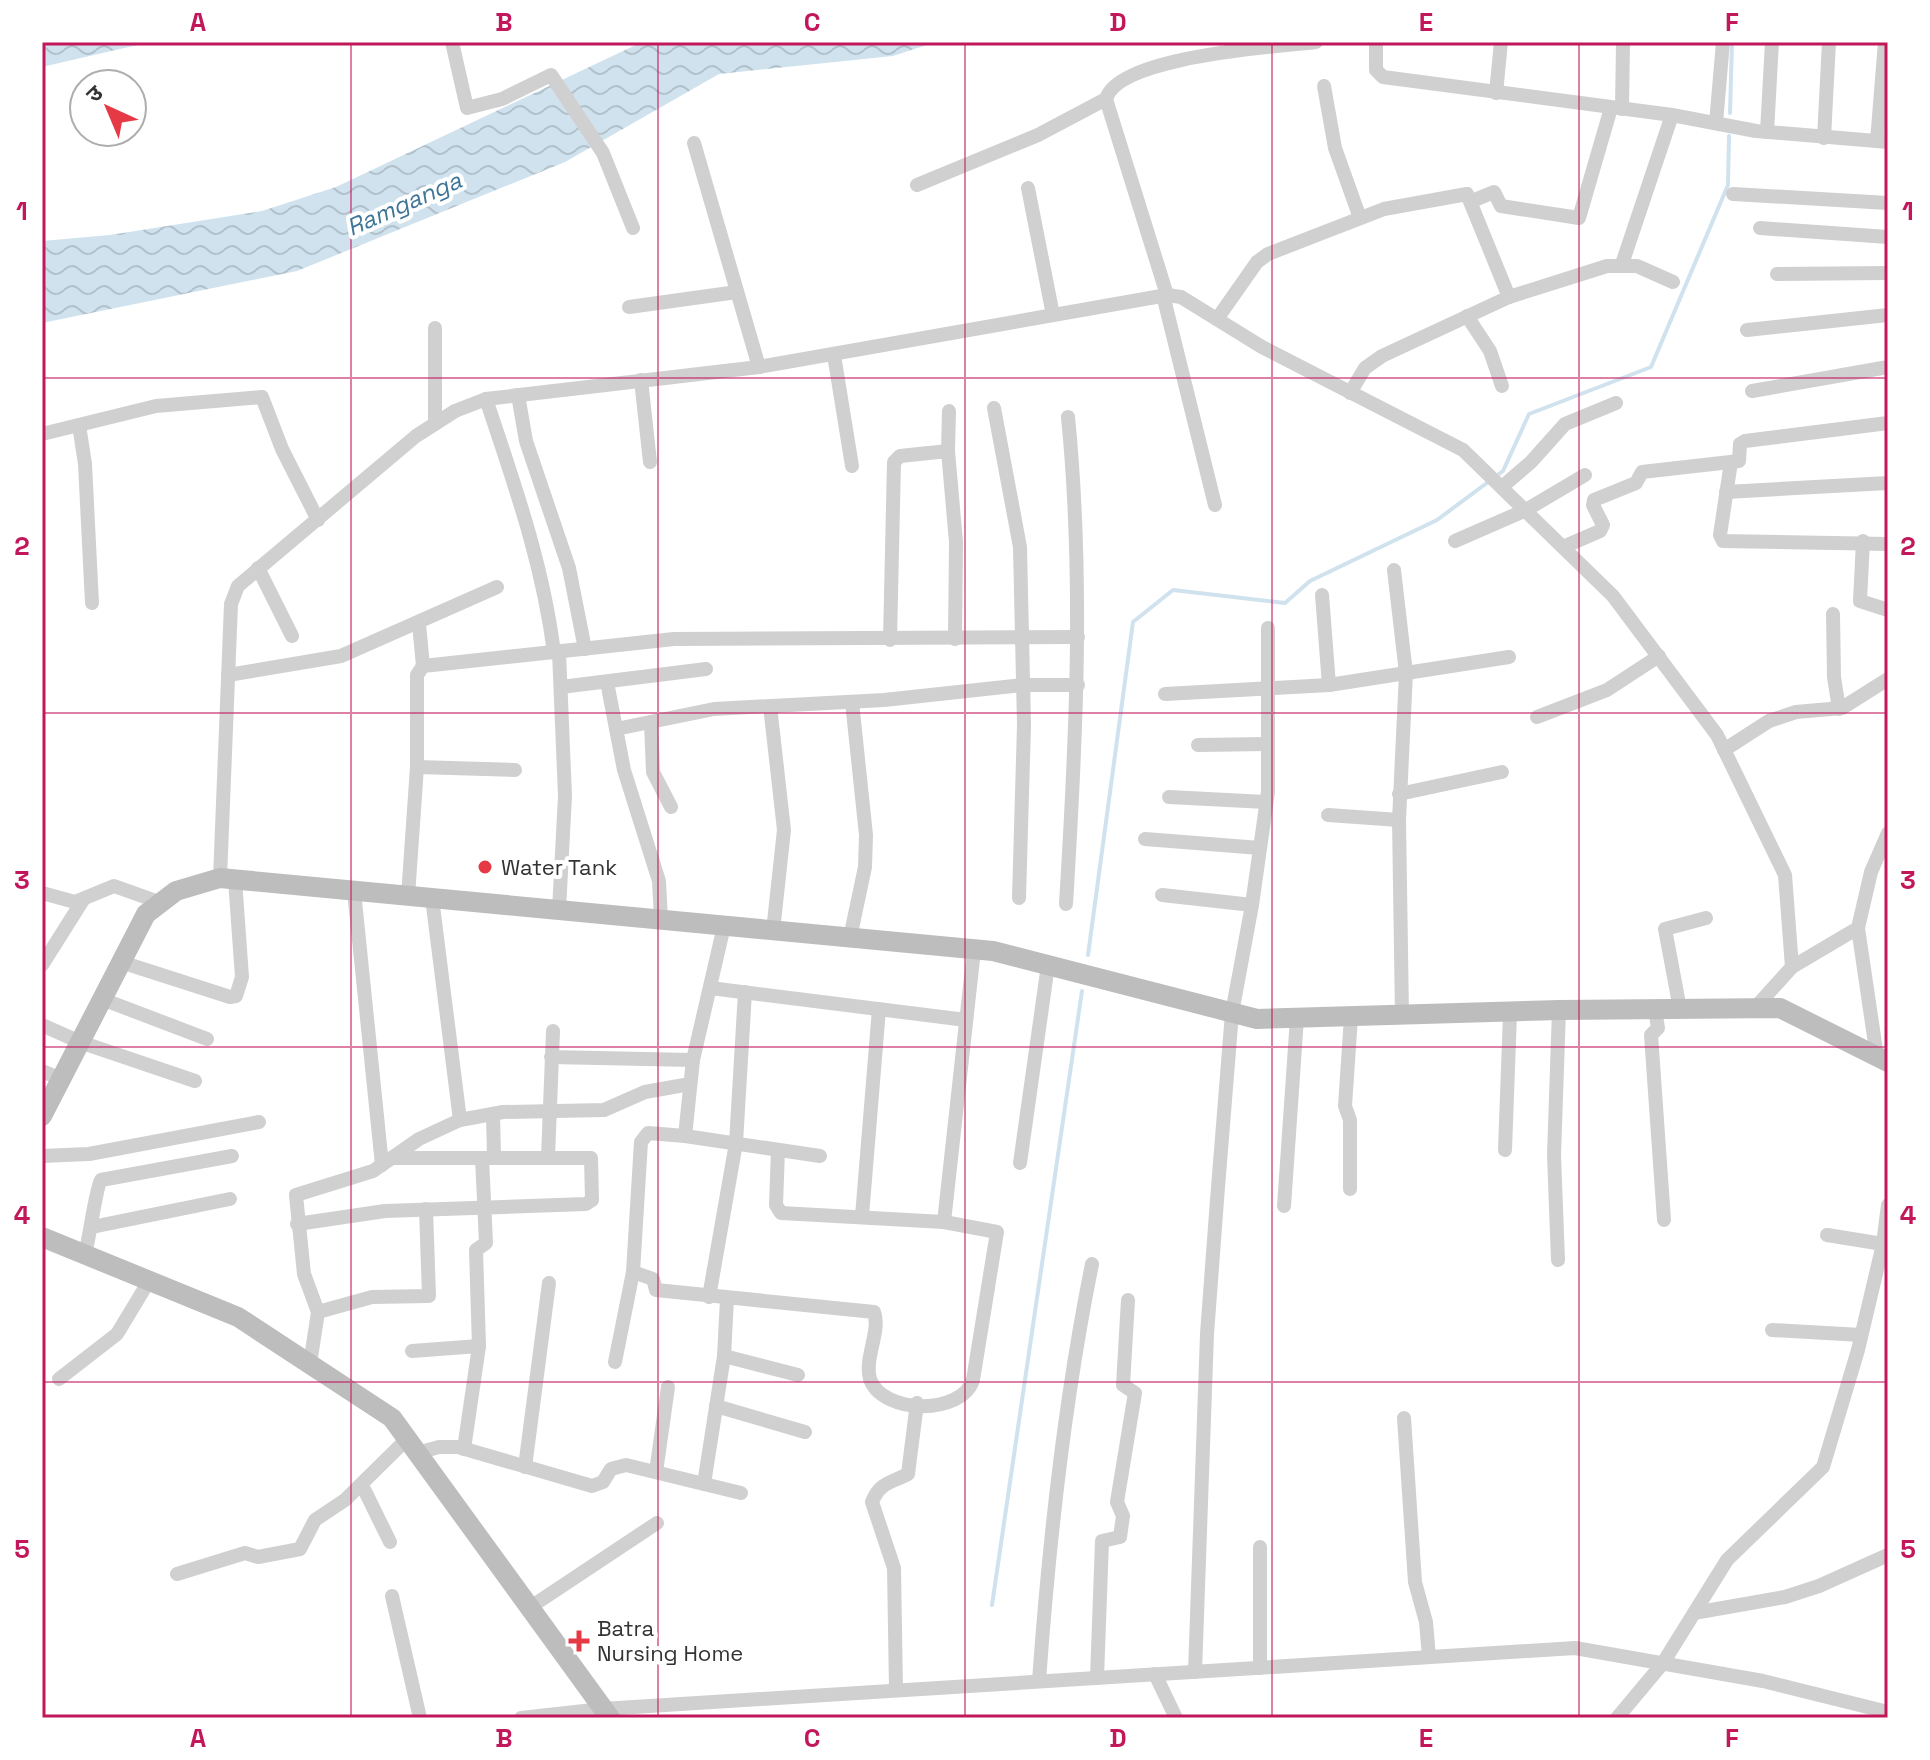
<svg xmlns="http://www.w3.org/2000/svg" width="1930" height="1760" font-family="'Space Grotesk','Noto Sans Devanagari',sans-serif">
<defs>
<pattern id="water-waves" width="16" height="10" patternUnits="userSpaceOnUse" patternTransform="scale(2)"><rect width="16" height="10" fill="#cfe2ee"/><path d="M0 5q4-4 8 0t8 0" fill="none" stroke="#b2c2cd"/></pattern>
</defs>
<rect width="100%" height="100%" fill="#fff"/>
<!-- water -->
<g fill="url(#water-waves)">
<path d="M42 42H150L42 67Z"/>
<path d="M642 42H936L893 56 719 74 565 162 297 271 42 323V241L110 235 262 211 336 187Z"/>
</g>
<g fill="none" stroke-linecap="round" stroke-linejoin="round">
<!-- stream -->
<g stroke="#cfe2ee" stroke-width="4">
<path d="M1730 113 1732 42"/>
<path d="M1088 955 1133 622 1173 590 1285 603 1310 581 1437 520 1503 471 1529 414 1651 367 1728 185 1729 136"/>
<path d="M992 1605 1082 991"/>
</g>
<!-- street -->
<g stroke="#d0d0d0" stroke-width="14">
<path d="M452 42 467 108 502 99 551 75 603 153 633 228"/>
<path d="M1376 42V70L1383 77 1672 115 1756 131 1888 142"/>
<path d="M1324 86 1335 148 1360 218"/>
<path d="M1496 93 1501 42"/>
<path d="M1622 109 1623 42"/>
<path d="M1716 123 1723 42"/>
<path d="M1767 132 1772 42"/>
<path d="M1824 138 1829 42"/>
<path d="M1877 141 1885 42"/>
<path d="M694 143 759 367"/>
<path d="M917 185 1038 135 1106 99"/>
<path d="M1028 188 1053 315"/>
<path d="M1733 194 1888 203"/>
<path d="M1472 201 1494 192 1501 206 1579 218 1611 108"/>
<path d="M1760 228 1888 237"/>
<path d="M1622 264 1672 115"/>
<path d="M1777 274 1888 273"/>
<path d="M1163 295 1215 505"/>
<path d="M1167 295 1106 99C1118 56 1275 47 1316 42"/>
<path d="M629 307 737 292"/>
<path d="M1467 316 1490 351 1502 386"/>
<path d="M1217 319 1257 262 1268 254 1384 209 1467 194 1509 297"/>
<path d="M1747 330 1888 315"/>
<path d="M834 355 852 466"/>
<path d="M641 380 650 462"/>
<path d="M1752 391 1888 367"/>
<path d="M1350 393 1365 368 1382 356 1509 297 1607 266H1637L1673 282"/>
<path d="M518 395 526 441 569 568 585 649"/>
<path d="M486 399C514 483 543 564 554 653"/>
<path d="M994 408 1020 547 1024 725 1019 898"/>
<path d="M949 411 948 451 956 542 955 639"/>
<path d="M435 424V328"/>
<path d="M79 425 85 464 92 603"/>
<path d="M42 434 156 406 262 397 282 449 318 520"/>
<path d="M1731 462 1720 535 1723 541 1888 544"/>
<path d="M1502 487 1531 462 1565 424 1616 403"/>
<path d="M1726 492 1888 483"/>
<path d="M1455 541 1526 510 1585 475"/>
<path d="M1863 541 1860 601 1888 610"/>
<path d="M1563 547 1600 531 1603 525 1593 505 1594 500 1636 483 1642 472 1739 461 1740 444 1745 441 1888 423"/>
<path d="M258 568 292 636"/>
<path d="M1394 570 1406 673 1399 820 1402 1016"/>
<path d="M1322 595 1329 685"/>
<path d="M1833 614 1834 677 1839 709"/>
<path d="M419 624 423 666"/>
<path d="M890 640 894 462 900 456 948 451"/>
<path d="M228 675 341 656 497 587"/>
<path d="M607 682 624 770 659 881 661 920"/>
<path d="M561 687 706 669"/>
<path d="M1165 694 1329 685 1509 657"/>
<path d="M770 706 784 830 773 931"/>
<path d="M1537 717 1607 690 1659 656"/>
<path d="M651 722 653 772 671 807"/>
<path d="M616 729 714 709 884 700 1022 685H1078"/>
<path d="M1198 745 1268 744"/>
<path d="M1724 750 1769 721 1796 712 1842 708 1888 679"/>
<path d="M417 767 515 770"/>
<path d="M1399 794 1502 772"/>
<path d="M1169 797 1266 802"/>
<path d="M1328 815 1399 820"/>
<path d="M1145 839 1260 848"/>
<path d="M220 878 231 604 238 586 416 436 455 411 486 399 759 367 1167 295 1181 297 1262 347 1463 450 1613 596 1717 735 1785 875 1792 967"/>
<path d="M354 891 382 1165"/>
<path d="M42 893 75 902 114 886 159 902"/>
<path d="M1162 895 1252 905"/>
<path d="M408 896 417 767V675L423 666 674 639 1078 637"/>
<path d="M432 898 460 1120"/>
<path d="M1066 904C1076 741 1084 580 1068 417"/>
<path d="M559 910 565 796 559 652"/>
<path d="M1858 928 1877 1057"/>
<path d="M850 938 865 867 866 835 852 702"/>
<path d="M121 962 230 997 236 996 242 977 235 880"/>
<path d="M42 965 83 900"/>
<path d="M710 988 966 1020"/>
<path d="M102 999 207 1039"/>
<path d="M1655 1009 1658 1028 1651 1035 1664 1220"/>
<path d="M1680 1009 1665 929 1706 918"/>
<path d="M1754 1009 1792 967 1858 928 1871 872 1888 833"/>
<path d="M42 1025 80 1042 195 1081"/>
<path d="M551 1057 693 1060"/>
<path d="M42 1071 61 1079"/>
<path d="M493 1114 494 1157"/>
<path d="M685 1136 820 1156"/>
<path d="M1505 1150 1510 1014"/>
<path d="M42 1156 89 1154 259 1122"/>
<path d="M548 1157 553 1031"/>
<path d="M1020 1163 1048 965"/>
<path d="M1350 1189V1120L1345 1106 1351 1017"/>
<path d="M1284 1206 1297 1018"/>
<path d="M862 1216 879 1009"/>
<path d="M944 1222 974 950"/>
<path d="M297 1224 385 1211 586 1204 592 1200 591 1158H392"/>
<path d="M92 1227 230 1199"/>
<path d="M1827 1235 1883 1244"/>
<path d="M85 1254C89 1241 96 1187 101 1180L232 1156"/>
<path d="M1558 1260 1554 1155 1559 1010"/>
<path d="M633 1272 653 1279 656 1290 874 1312C881 1331 864 1358 870 1379 882 1414 961 1416 973 1380L997 1232 944 1222 781 1213 776 1205 778 1150"/>
<path d="M709 1297 736 1143 745 992"/>
<path d="M318 1312 372 1297 429 1296 426 1209"/>
<path d="M1772 1330 1861 1335"/>
<path d="M412 1351 479 1346"/>
<path d="M724 1356 798 1375"/>
<path d="M615 1362 633 1272 641 1142 648 1133 685 1136 693 1060 724 926"/>
<path d="M310 1364 318 1312 304 1274 296 1195 373 1171 419 1139 460 1120 503 1112 604 1110 645 1092 690 1084"/>
<path d="M59 1379 117 1334 149 1281"/>
<path d="M716 1406 805 1432"/>
<path d="M1404 1418 1415 1582 1426 1622 1429 1657"/>
<path d="M464 1449 479 1346 476 1250 486 1243 482 1158"/>
<path d="M417 1453 439 1447H458L592 1486 603 1482 611 1469 626 1465 741 1493"/>
<path d="M525 1467 549 1283"/>
<path d="M656 1472 668 1387"/>
<path d="M704 1484 724 1356 727 1299"/>
<path d="M362 1485 390 1542"/>
<path d="M177 1574 245 1553 258 1557 300 1549 315 1520 345 1500 407 1439"/>
<path d="M392 1596 420 1718"/>
<path d="M529 1608 657 1523"/>
<path d="M1694 1613 1785 1597 1819 1586 1888 1555"/>
<path d="M1260 1668V1547"/>
<path d="M1195 1672 1207 1334 1217 1200 1232 1013 1252 905 1268 792V628"/>
<path d="M1155 1674 1176 1718"/>
<path d="M1097 1678 1102 1541 1120 1537 1123 1516 1117 1502 1135 1393 1123 1385 1128 1300"/>
<path d="M1039 1681C1049 1541 1064 1402 1092 1264"/>
<path d="M896 1690 894 1568 872 1502C880 1482 891 1483 908 1474L917 1403"/>
<path d="M521 1718 602 1709 1575 1648 1763 1681 1888 1712"/>
<path d="M1617 1718 1663 1663 1727 1560 1823 1467 1858 1350 1883 1244 1888 1205"/>
</g>
<!-- secondary -->
<g stroke="#bdbdbd" stroke-width="20">
<path d="M42 1116 146 914 176 891 220 878 993 951 1257 1019 1559 1010 1780 1008 1888 1062"/>
<path d="M42 1237 238 1317 392 1418 610 1718"/>
</g>
</g>
<!-- grid -->
<path fill="none" stroke="#c2185b" stroke-width="2" stroke-opacity="0.55" d="M351 42V1718M658 42V1718M965 42V1718M1272 42V1718M1579 42V1718M42 378H1888M42 713H1888M42 1047H1888M42 1382H1888"/>
<!-- markers -->
<g fill="#e63946" stroke="#fff" stroke-width="3">
<circle cx="485" cy="867" r="8"/>
<path d="M575 1629h8v8h8v8h-8v8h-8v-8h-8v-8h8z"/>
</g>
<g text-anchor="middle" stroke-width="8" stroke-linejoin="round" paint-order="stroke">
<!-- poi labels -->
<g font-size="22" fill="#333" stroke="#fff" text-anchor="start">
<text x="501" y="875">Water Tank</text>
<text x="597" y="1636">Batra<tspan x="597" dy="25">Nursing Home</tspan></text>
</g>
<!-- water labels -->
<g font-size="24" font-style="italic" fill="#3f7597" stroke="#fff">
<text transform="translate(404 204) rotate(-24)" y="8">Ramganga</text>
</g>
</g>
<!-- border -->
<rect width="1930" height="1760" fill="none" stroke="#ffffff" stroke-width="88"/>
<!-- north arrow -->
<g transform="translate(108 108) rotate(316)"><circle r="38" fill="#ffffff" stroke="#adadad" stroke-width="2"/>
<path d="M0-6L14 30L0 20L-14 30Z" fill="#e63946"/>
<text y="-12" font-size="22" font-weight="bold" text-anchor="middle" fill="#333333">उ</text>
</g>
<rect x="44" y="44" width="1842" height="1672" fill="none" stroke="#c2185b" stroke-width="3"/>
<g font-size="26" text-anchor="middle" font-weight="bold" fill="#c2185b">
<text x="198" y="31">A</text>
<text x="504" y="31">B</text>
<text x="812" y="31">C</text>
<text x="1118" y="31">D</text>
<text x="1426" y="31">E</text>
<text x="1732" y="31">F</text>
<text x="22" y="220">1</text>
<text x="1908" y="220">1</text>
<text x="22" y="555">2</text>
<text x="1908" y="555">2</text>
<text x="22" y="889">3</text>
<text x="1908" y="889">3</text>
<text x="22" y="1224">4</text>
<text x="1908" y="1224">4</text>
<text x="22" y="1558">5</text>
<text x="1908" y="1558">5</text>
<text x="198" y="1747">A</text>
<text x="504" y="1747">B</text>
<text x="812" y="1747">C</text>
<text x="1118" y="1747">D</text>
<text x="1426" y="1747">E</text>
<text x="1732" y="1747">F</text>
</g>
</svg>
